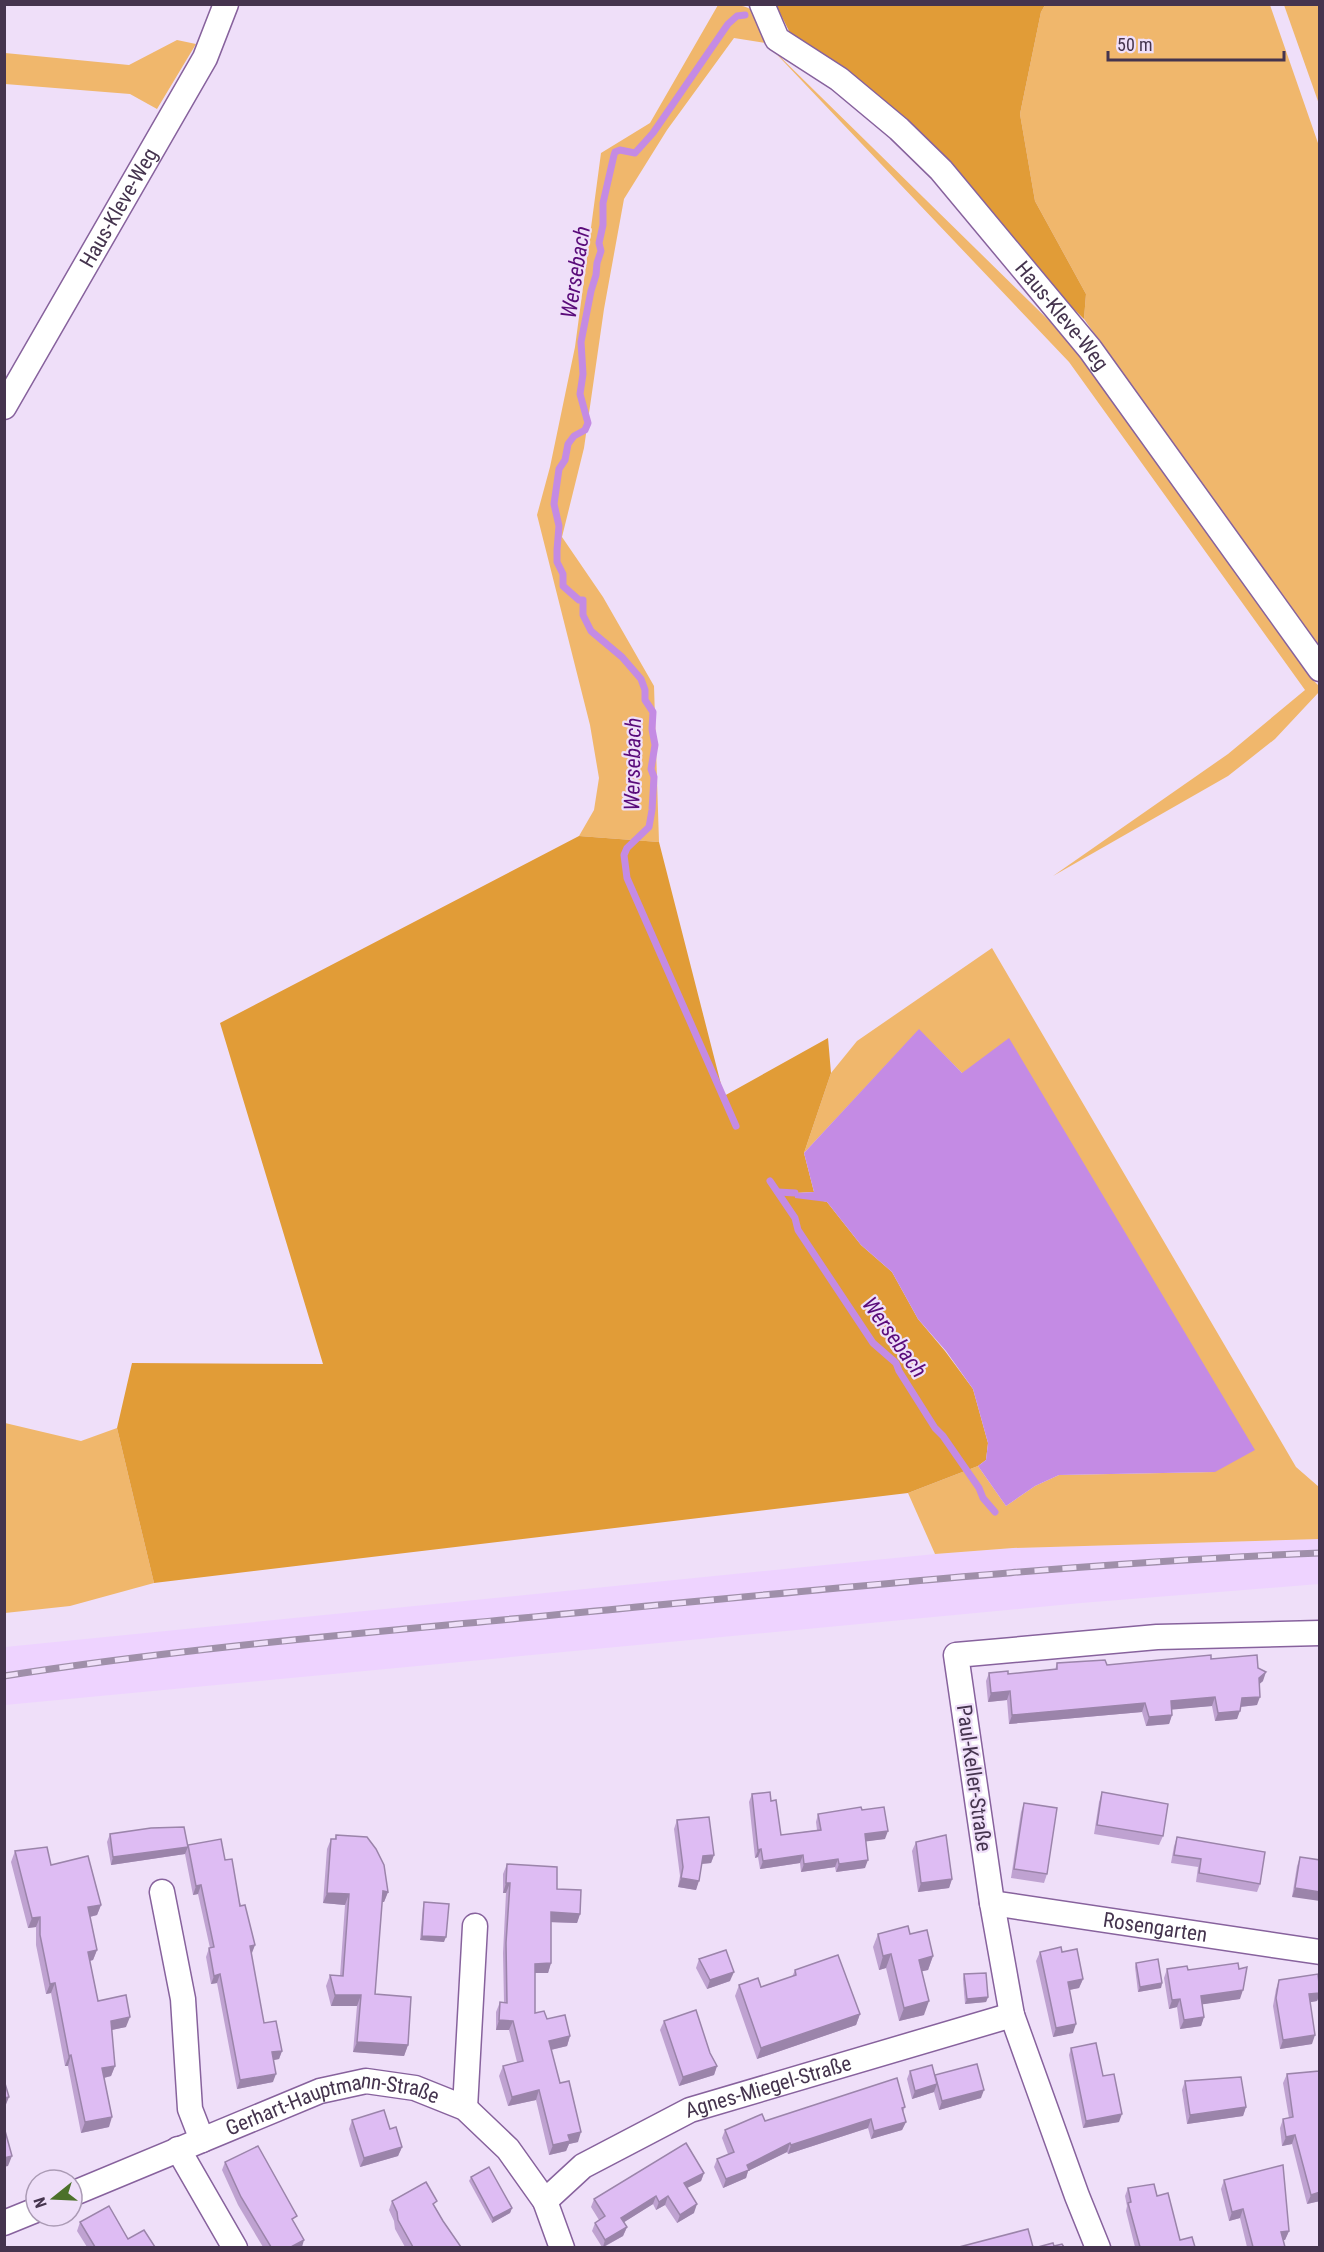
<svg xmlns="http://www.w3.org/2000/svg" width="1324" height="2252" font-family="'Roboto Condensed',sans-serif">
<rect width="100%" height="100%" fill="#efdff9"/>
<!-- built -->
<path fill="#eed3ff" d="M1319 1539V1584L1081 1603 5 1705V1647L935 1554 1013 1548Z"/>
<!-- green -->
<g fill="#f0b76c">
<path d="M718 5C759 5 751 7 766 43L1081 352 1310 677 1319 686V692L1275 739 1228 776 1053 876 1228 754 1305 690 1069 362 766 43 734 38 667 130 624 199 604 309 584 448 562 537 603 597 654 686 659 842 579 836 594 810 599 778 590 725 537 515 550 467 575 347 601 153 650 123Z"/>
<path d="M1045 5H1270L1319 146V651L1084 319 1086 294 1035 201 1020 114 1041 12Z"/>
<path d="M1284 5H1319V104Z"/>
<path d="M177 40 196 44 157 109 130 94 5 84V53L129 65Z"/>
<path d="M992 948 1296 1467 1319 1487V1539L1013 1548 935 1554 908 1493 978 1466 1006 1506 1035 1486 1059 1475 1215 1472 962 1073 919 1030 804 1153 831 1073 857 1041Z"/>
<path d="M5 1423 81 1441 117 1428 154 1583 70 1606 5 1613Z"/>
</g>
<!-- forest -->
<g fill="#e19c37">
<path d="M776 5H1045L1041 12 1020 114 1035 201 1086 294 1084 319 790 33Z"/>
<path d="M579 836 659 842 724 1096 828 1038 831 1073 804 1153 814 1192 795 1193 827 1202 861 1245 892 1272 918 1319 945 1351 973 1389 988 1443 986 1460 978 1466 908 1493 154 1583 117 1428 132 1363 323 1364 220 1023Z"/>
</g>
<!-- water -->
<path fill="#c48be4" d="M919 1029 962 1073 1009 1038 1255 1450 1215 1472 1059 1475 1035 1486 1006 1506 978 1466 986 1460 988 1443 973 1389 946 1351 918 1319 892 1272 861 1245 827 1202 795 1198V1193L814 1192 804 1153Z"/>
<g fill="none" stroke-linecap="round" stroke-linejoin="round">
<!-- stream -->
<g stroke="#c48be4" stroke-width="7">
<path d="M736 1126 627 878 624 855 627 848 649 827 652 810 654 777 651 769 655 745 652 729 653 712 645 700V690L641 679 622 657 591 631 583 615V600H579L563 586V574L557 562V550L559 526 554 504 559 469 565 460 568 444 574 436 585 430 588 423 580 394 583 374 581 342 591 291 596 275 597 263 601 251 599 243 603 225V203L614 155 615 152 620 150 635 153 653 133 728 24 737 16 745 15"/>
<path d="M770 1181 795 1218 798 1230 873 1343 896 1363 899 1371 935 1428 943 1436 979 1488 983 1498 995 1512"/>
<path d="M778 1192 795 1193"/>
</g>
<!-- street casing -->
<g stroke="#87629d" stroke-width="27">
<g id="street">
<path id="s1" d="M762 4 777 39 839 79 899 129 941 170 1090 349 1320 669"/>
<path id="s2" d="M4 407 205 58 226 4"/>
<path d="M162 1892 183 1999 190 2109 202 2140"/>
<path id="s3" d="M992 1903 1320 1952"/>
<path d="M465 2108 475 1926"/>
<path d="M178 2149 235 2248"/>
<path id="s4" d="M72 2194 320 2091 366 2081 415 2088 465 2108 508 2149 545 2201 562 2248"/>
<path id="s5" d="M545 2201 583 2166 690 2110 1012 2015"/>
<path d="M4 2223 36 2210"/>
<path d="M1098 2248 1077 2196 1012 2015 992 1903 956 1655 1157 1637 1320 1633"/>
</g>
</g>
<!-- street -->
<use href="#street" stroke="#fff" stroke-width="24"/>
<!-- rail casing -->
<g stroke="#9f8fa9" stroke-width="7">
<path id="rail" d="M4 1676C197 1646 391 1631 585 1612 830 1589 1074 1563 1320 1553"/>
</g>
<!-- rail -->
<use href="#rail" stroke="#efdff9" stroke-width="4.5" stroke-dasharray="14" stroke-linecap="butt"/>
</g>
<!-- wall -->
<g fill="#bfa2d1">
<path d="M1211 1659 1258 1668 1263 1681 1259 1684 1257 1705 1240 1707 1237 1719 1215 1721 1212 1706 1172 1709V1715L1169 1724 1146 1726 1142 1712 1009 1724 1007 1700 988 1702 986 1681 989 1673 1008 1674 1055 1670 1057 1663 1107 1665Z"/>
<path d="M1102 1792 1163 1836 1159 1845 1094 1834 1099 1802Z"/>
<path d="M752 1794 771 1801 781 1835 817 1830 816 1822 818 1814 862 1810 885 1839 866 1841 865 1868 836 1872 835 1867 801 1872 800 1863 760 1869 758 1857 755 1858 749 1802Z"/>
<path d="M1024 1803 1047 1874 1044 1883 1011 1878 1021 1812Z"/>
<path d="M677 1820 714 1855 711 1863 702 1864 696 1890 678 1887 680 1876 674 1829Z"/>
<path d="M110 1834 188 1847 225 1860 255 1945 251 1953 264 2023 282 2051 279 2059 273 2060V2082L237 2089 217 1983 211 1984 206 1957 209 1948H210L198 1894 193 1895 185 1854 111 1865 107 1842Z"/>
<path d="M336 1835 388 1892 384 1902H382L375 1994 408 2045 404 2056 353 2052 357 2006H331L326 1986 330 1975 340 1976 345 1905 323 1903 327 1849 331 1839H335Z"/>
<path d="M1177 1837 1260 1884 1257 1892 1196 1882 1198 1867 1171 1863 1174 1846Z"/>
<path d="M916 1842 952 1879 949 1888 918 1892 912 1851Z"/>
<path d="M15 1851 51 1865 101 1905 97 1915 90 1917 97 1950 93 1960 90 1961 98 2001 126 2027 111 2030 115 2066 111 2076 104 2078 109 2127 81 2133 68 2066H65L51 1993 46 1994 36 1945V1927L28 1928 11 1862Z"/>
<path d="M1300 1857 1320 1860 1292 1897 1297 1866Z"/>
<path d="M507 1864 557 1889 580 1914 577 1923 551 1922V1963L548 1973H535V2013L547 2019 570 2036 567 2046 551 2050 560 2083 578 2142 569 2144 566 2151 549 2155 536 2100 508 2106 499 2076 503 2066 517 2062 509 2030H496V2012L500 2002 504 2003 503 1953 506 1893H503V1874Z"/>
<path d="M424 1902 444 1942 420 1940 423 1906Z"/>
<path d="M878 1934H910L933 1956 928 1970 922 1971 924 2015 899 2021 886 1968 879 1970 873 1947Z"/>
<path d="M1040 1952H1062L1083 1979 1079 1988 1069 1990 1073 2033 1053 2037 1036 1961Z"/>
<path d="M699 1959 730 1981 707 1989 696 1968Z"/>
<path d="M1136 1963 1162 1983 1161 1988 1138 1992 1135 1967Z"/>
<path d="M1167 1969 1188 1970 1240 1999 1202 2004 1204 2017 1201 2026 1180 2029 1177 2007 1169 2009 1164 1978Z"/>
<path d="M795 1970 860 2014 856 2025 757 2059 735 1996 739 1985 761 1987 792 1977Z"/>
<path d="M964 1974 988 1997 986 2002 965 2004 963 1979Z"/>
<path d="M1279 1980 1320 1987V1995L1317 2001 1310 2002 1312 2044 1280 2049 1273 2006 1276 1989Z"/>
<path d="M664 2021 710 2053 717 2066 714 2075 679 2086 660 2030Z"/>
<path d="M1071 2048 1103 2076 1119 2122 1083 2128 1069 2055Z"/>
<path d="M1320 2069V2201L1307 2204 1292 2144 1282 2146 1280 2128 1283 2119 1289 2118 1283 2083 1287 2074 1318 2071Z"/>
<path d="M910 2071 935 2076 981 2098 939 2110 934 2092 912 2099 907 2079Z"/>
<path d="M1185 2081 1246 2107 1243 2116 1187 2124 1182 2090Z"/>
<path d="M905 2107 903 2112 906 2122 902 2130 871 2139 868 2128 788 2154 787 2152 748 2171 746 2178 723 2188 714 2167 717 2159 728 2154 722 2138 725 2130 765 2121Z"/>
<path d="M352 2120 390 2129 402 2147 398 2156 360 2167 349 2129Z"/>
<path d="M225 2162 295 2223 302 2247H263L238 2205 222 2170Z"/>
<path d="M704 2173 701 2181 687 2188 694 2213 677 2223 665 2205 656 2210 653 2204 624 2222 627 2227 623 2236 604 2247H602L592 2231 595 2223 599 2220 591 2207 594 2199Z"/>
<path d="M471 2177 512 2208 510 2213 492 2223 469 2181Z"/>
<path d="M1224 2180 1289 2231 1285 2240H1283L1285 2247H1247L1240 2218 1229 2221 1221 2189Z"/>
<path d="M1128 2188 1157 2196 1180 2240 1195 2247H1135L1126 2211 1127 2206 1125 2196Z"/>
<path d="M392 2201 435 2207 443 2221 461 2247H405L395 2229 394 2221 389 2210Z"/>
<path d="M80 2222 128 2239 155 2247H87L77 2231Z"/>
</g>
<!-- shaded-wall -->
<g fill="#9b84aa">
<path d="M1266 1672 1263 1681 1256 1687 1259 1678Z"/>
<path d="M1010 1691 1007 1700 988 1702 991 1693Z"/>
<path d="M1215 1697 1212 1706 1168 1710 1171 1701Z"/>
<path d="M1260 1697 1257 1705 1239 1707 1242 1698Z"/>
<path d="M1145 1703 1142 1712 1009 1724 1012 1715Z"/>
<path d="M1240 1711 1237 1719 1215 1721 1218 1713Z"/>
<path d="M1172 1715 1169 1724 1146 1726 1149 1717Z"/>
<path d="M888 1831 885 1839 862 1842 865 1834Z"/>
<path d="M188 1847 185 1854 111 1865 113 1857Z"/>
<path d="M761 1849 758 1857 755 1858 758 1850Z"/>
<path d="M714 1855 711 1863 700 1864 703 1856Z"/>
<path d="M803 1855 800 1863 760 1869 763 1861Z"/>
<path d="M838 1859 835 1867 801 1872 804 1864Z"/>
<path d="M868 1860 865 1868 836 1872 839 1864Z"/>
<path d="M681 1878 699 1881 696 1890 678 1887Z"/>
<path d="M952 1879 949 1888 918 1892 921 1883Z"/>
<path d="M506 1883H510L506 1893H503Z"/>
<path d="M201 1885 198 1894 193 1895 196 1886Z"/>
<path d="M1295 1888 1320 1892V1901L1292 1897Z"/>
<path d="M383 1891 388 1892 384 1902H379Z"/>
<path d="M327 1893 349 1894 345 1905 323 1903Z"/>
<path d="M101 1905 97 1915 85 1918 88 1907Z"/>
<path d="M551 1912 580 1914 577 1923 547 1922Z"/>
<path d="M40 1917 36 1927 28 1928 32 1918Z"/>
<path d="M422 1936 446 1937 444 1942 420 1940Z"/>
<path d="M255 1945 252 1953 247 1954 250 1946Z"/>
<path d="M97 1950 93 1960 84 1962 88 1952Z"/>
<path d="M891 1954 886 1968 879 1970 883 1956Z"/>
<path d="M933 1956 928 1970 914 1973 919 1960Z"/>
<path d="M551 1963 548 1973H531L535 1964Z"/>
<path d="M734 1972 730 1981 707 1989 710 1980Z"/>
<path d="M220 1974 217 1983 211 1984 214 1976Z"/>
<path d="M1083 1979 1079 1988 1064 1991 1068 1982Z"/>
<path d="M55 1983 51 1993 46 1994 50 1984Z"/>
<path d="M1162 1983 1161 1988 1138 1992 1140 1987Z"/>
<path d="M1243 1990 1240 1999 1198 2005 1201 1996Z"/>
<path d="M1320 1993 1317 2001 1306 2003 1309 1994Z"/>
<path d="M335 1995H361L357 2006H331Z"/>
<path d="M988 1997 986 2002 965 2004 967 1999Z"/>
<path d="M1180 1999 1177 2007 1169 2009 1172 2000Z"/>
<path d="M929 2001 924 2015 899 2021 904 2008Z"/>
<path d="M860 2014 856 2025 757 2059 761 2048Z"/>
<path d="M130 2017 126 2027 107 2031 111 2021Z"/>
<path d="M1204 2017 1201 2026 1180 2029 1184 2020Z"/>
<path d="M499 2020 513 2021 509 2030H496Z"/>
<path d="M1076 2024 1073 2033 1053 2037 1056 2028Z"/>
<path d="M1315 2035 1312 2044 1280 2049 1283 2040Z"/>
<path d="M570 2036 567 2046 546 2051 549 2041Z"/>
<path d="M357 2042 408 2045 404 2056 353 2052Z"/>
<path d="M282 2051 279 2059 269 2061 272 2052Z"/>
<path d="M71 2055 68 2066H65L69 2056Z"/>
<path d="M115 2066 111 2076 99 2079 102 2068Z"/>
<path d="M717 2066 714 2075 679 2086 683 2077Z"/>
<path d="M276 2074 273 2082 237 2089 240 2080Z"/>
<path d="M937 2084 934 2092 912 2099 915 2091Z"/>
<path d="M539 2090 536 2100 508 2106 512 2097Z"/>
<path d="M984 2090 981 2098 939 2110 942 2101Z"/>
<path d="M9 2097 5 2107 4 2108V2098Z"/>
<path d="M1246 2107 1243 2116 1187 2124 1190 2115Z"/>
<path d="M1122 2114 1119 2122 1083 2128 1086 2121Z"/>
<path d="M112 2117 109 2127 81 2133 85 2122Z"/>
<path d="M871 2119 868 2128 788 2154 791 2145Z"/>
<path d="M906 2122 902 2130 871 2139 874 2131Z"/>
<path d="M581 2132 578 2142 569 2144 566 2151 549 2155 553 2145 568 2135Z"/>
<path d="M1295 2135 1292 2144 1282 2146 1286 2137Z"/>
<path d="M790 2143 787 2152 748 2171 746 2178 723 2188 726 2179 747 2165Z"/>
<path d="M402 2147 398 2156 360 2167 364 2158Z"/>
<path d="M12 2156 8 2166 4 2167V2158Z"/>
<path d="M704 2173 701 2181 681 2191 684 2183Z"/>
<path d="M1320 2192V2201L1307 2204 1311 2195Z"/>
<path d="M656 2196 653 2204 618 2226 621 2218Z"/>
<path d="M668 2196 665 2205 656 2210 659 2202Z"/>
<path d="M697 2204 694 2213 677 2223 680 2215Z"/>
<path d="M512 2208 510 2213 492 2223 493 2218Z"/>
<path d="M1243 2209 1240 2218 1229 2221 1232 2212Z"/>
<path d="M627 2227 623 2236 603 2247 605 2240Z"/>
<path d="M1289 2231 1285 2240 1278 2241 1281 2232Z"/>
<path d="M304 2240 302 2247H291Z"/>
</g>
<!-- building -->
<g fill="#debcf3" stroke="#9b84aa" stroke-width="1.5">
<path d="M1211 1655V1659L1257 1655 1258 1668 1266 1672 1259 1678 1260 1697 1242 1698 1240 1711 1218 1713 1215 1697 1171 1701 1172 1715 1149 1717 1145 1703 1012 1715 1010 1691 991 1693 989 1673 1008 1671V1674L1057 1669V1663L1105 1660 1107 1665Z"/>
<path d="M770 1792 771 1801 776 1800 781 1835 821 1830 818 1814 861 1807 862 1810 884 1807 888 1831 865 1834 868 1860 839 1864 838 1859 804 1864 803 1855 763 1861 761 1849 758 1850 752 1794Z"/>
<path d="M1102 1792 1168 1804 1163 1836 1097 1825Z"/>
<path d="M1024 1803 1057 1808 1047 1874 1014 1869Z"/>
<path d="M709 1817 714 1855 703 1856 699 1881 681 1878 683 1867 677 1820Z"/>
<path d="M184 1827 188 1847 113 1857 110 1834 151 1828Z"/>
<path d="M336 1835 367 1837 376 1849 384 1865 388 1892 383 1891 375 1994 411 1997 408 2045 357 2042 361 1995H335L330 1975 343 1976 349 1894 327 1893 331 1839H336Z"/>
<path d="M946 1835 952 1879 921 1883 916 1842Z"/>
<path d="M1177 1837 1265 1852 1260 1884 1199 1873 1201 1859 1174 1855Z"/>
<path d="M221 1839 225 1860 232 1859 240 1906 245 1905 255 1945 250 1946 264 2023 276 2021 282 2051 272 2052 276 2074 240 2080 220 1974 214 1976 209 1948 214 1947 201 1885 196 1886 188 1845Z"/>
<path d="M47 1847 51 1865 88 1856 101 1905 88 1907 97 1950 88 1952 98 2001 126 1995 130 2017 111 2021 115 2066 102 2068 112 2117 85 2122 71 2055 69 2056 55 1983 50 1984 40 1935V1917L32 1918 15 1851Z"/>
<path d="M1300 1857 1320 1860V1892L1295 1888Z"/>
<path d="M507 1864 557 1867V1889L581 1890 580 1914 551 1912V1963L535 1964V2013L544 2011 547 2019 565 2015 570 2036 549 2041 560 2083 569 2081 581 2132 568 2135 570 2141 553 2145 539 2090 512 2097 503 2066 523 2061 513 2021 499 2020 500 2002 507 2003 506 1943 510 1883H506Z"/>
<path d="M424 1902 449 1904 446 1937 422 1936Z"/>
<path d="M908 1926 910 1934 927 1930 933 1956 919 1960 929 2001 904 2008 891 1954 883 1956 878 1934Z"/>
<path d="M1061 1947 1062 1952 1077 1949 1083 1979 1068 1982 1076 2024 1056 2028 1040 1952Z"/>
<path d="M726 1950 734 1972 710 1980 699 1959Z"/>
<path d="M838 1955 860 2014 761 2048 739 1985 758 1978 761 1987 796 1975 795 1970Z"/>
<path d="M1158 1959 1162 1983 1140 1987 1136 1963Z"/>
<path d="M1238 1963 1239 1969 1247 1967 1243 1990 1201 1996 1204 2017 1184 2020 1180 1999 1172 2000 1167 1969 1187 1966 1188 1970Z"/>
<path d="M986 1973 988 1997 967 1999 964 1974Z"/>
<path d="M1318 1974 1320 1993 1309 1994 1315 2035 1283 2040 1276 1998 1279 1980Z"/>
<path d="M696 2010 710 2053 717 2066 683 2077 664 2021Z"/>
<path d="M1096 2043 1103 2076 1114 2074 1122 2114 1086 2121 1071 2048Z"/>
<path d="M977 2064 984 2090 942 2101 935 2075Z"/>
<path d="M932 2065 937 2084 915 2091 910 2071Z"/>
<path d="M1320 2069V2192L1311 2195 1295 2135 1286 2137 1283 2119 1293 2117 1287 2074 1319 2071V2069Z"/>
<path d="M1241 2077 1246 2107 1190 2115 1185 2081Z"/>
<path d="M897 2078 905 2107 902 2108 906 2122 874 2131 871 2119 791 2145 790 2143 747 2165 749 2170 726 2179 717 2159 734 2152 725 2130 762 2114 765 2121Z"/>
<path d="M4 2080 9 2097 4 2098Z"/>
<path d="M384 2110 390 2129 396 2127 402 2147 364 2158 352 2120Z"/>
<path d="M4 2127 12 2156 4 2158Z"/>
<path d="M686 2143 704 2173 684 2183 697 2204 680 2215 668 2196 659 2202 656 2196 621 2218 627 2227 605 2240 595 2223 605 2216 594 2199Z"/>
<path d="M258 2146 297 2216 292 2219 304 2240 291 2247H271L241 2197 225 2162Z"/>
<path d="M1283 2165 1289 2231 1281 2232 1285 2247H1253L1243 2209 1232 2212 1224 2180Z"/>
<path d="M489 2167 512 2208 493 2218 471 2177Z"/>
<path d="M426 2182 437 2201 433 2204 443 2221 461 2247H413L398 2220 397 2212 392 2201Z"/>
<path d="M1154 2184 1157 2196 1168 2193 1180 2240 1192 2237 1195 2247H1140L1128 2203 1131 2202 1128 2188Z"/>
<path d="M109 2206 128 2239 144 2230 155 2247H95L80 2222Z"/>
<path d="M1028 2229 1033 2247H959Z"/>
<path d="M1053 2243 1054 2246 1062 2244 1064 2247H1038Z"/>
</g>
<g text-anchor="middle" stroke-width="4.5" stroke-linejoin="round" paint-order="stroke">
<!-- street labels -->
<g font-size="21" fill="#45344e" stroke="#efdff9">
<text dy="7" stroke="none"><textPath href="#s2" startOffset="230">Haus-Kleve-Weg</textPath></text>
<text dy="7" stroke="none"><textPath href="#s1" startOffset="438">Haus-Kleve-Weg</textPath></text>
<text transform="translate(974 1778) rotate(82)" y="7">Paul-Keller-Straße</text>
<text dy="7" stroke="none"><textPath href="#s3" startOffset="165">Rosengarten</textPath></text>
<text dy="7" stroke="none"><textPath href="#s5" startOffset="254">Agnes-Miegel-Straße</textPath></text>
<text dy="7" stroke="none"><textPath href="#s4" startOffset="279">Gerhart-Hauptmann-Straße</textPath></text>
</g>
<!-- water labels -->
<g font-size="22" font-style="italic" fill="#5a0b7a" stroke="#efdff9">
<text transform="translate(575 272) rotate(-81)" y="8">Wersebach</text>
<text transform="translate(632 764) rotate(-89)" y="8">Wersebach</text>
<text transform="translate(895 1337) rotate(54)" y="8">Wersebach</text>
</g>
</g>
<!-- border -->
<rect width="1324" height="2252" fill="none" stroke="#45344e" stroke-width="12"/>
<!-- north arrow -->
<g transform="translate(54 2198) rotate(252)"><circle r="28" fill="#efdff9" stroke="#ab9bb5" stroke-width="1.5"/>
<path d="M0-4.5L10 22L0 15L-10 22Z" fill="#4c712a"/>
<text y="-9" font-size="16" font-weight="bold" text-anchor="middle" fill="#45344e">N</text>
</g>
<!-- scale -->
<path d="M1108 51v9h176v-9" fill="none" stroke="#45344e" stroke-width="3"/>
<text x="1117" y="51" font-size="18" fill="#45344e" stroke="#efdff9" stroke-width="4.5" paint-order="stroke">50 m</text>
</svg>
